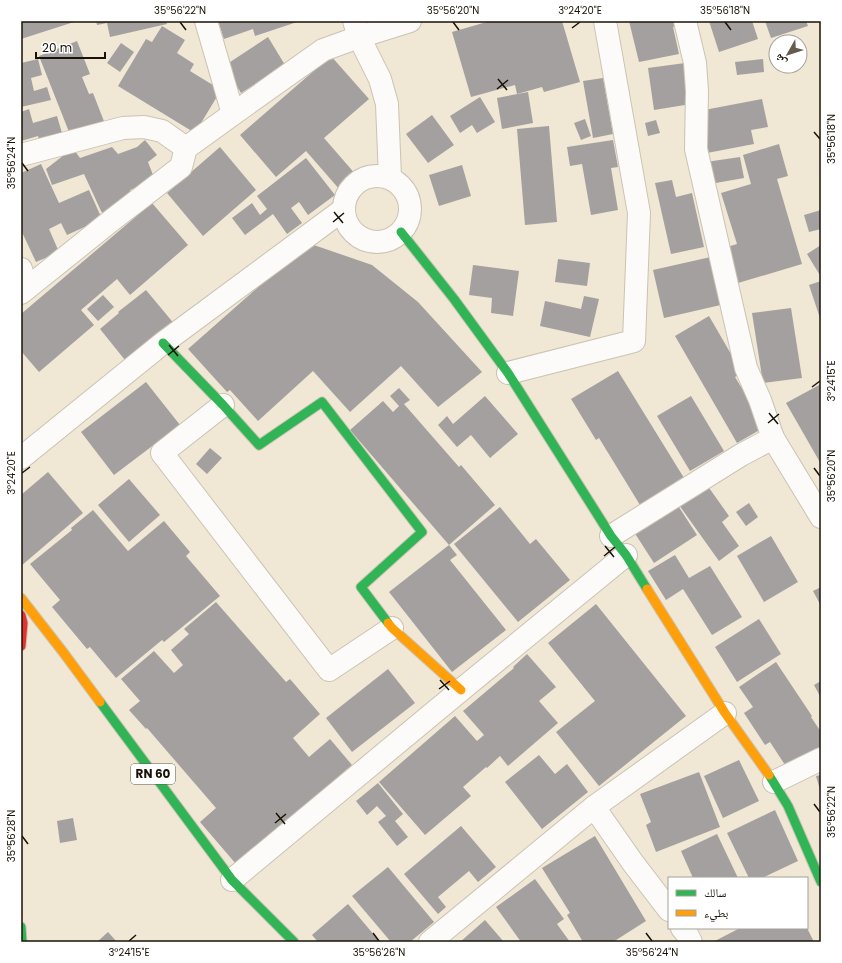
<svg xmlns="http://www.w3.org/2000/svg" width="842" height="963" font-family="Poppins,'Noto Naskh Arabic',sans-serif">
<rect width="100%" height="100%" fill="#f0e7d4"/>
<!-- building -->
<g fill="#a4a09f">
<path d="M21 21H74V22L21 39Z"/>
<path d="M96 21H166L167 24 110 37 107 23 97 25Z"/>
<path d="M218 21H300L255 36 253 29 224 39Z"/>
<path d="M490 21H562L580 82 544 92 542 87 517 94 515 85 471 97 452 32Z"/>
<path d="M629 21H677L678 25 673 27 679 54 639 62Z"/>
<path d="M709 21H752L758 39 719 52Z"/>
<path d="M765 21H806L808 26 771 38Z"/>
<path d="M162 26 185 40 177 53 194 64 190 71 221 90 195 133 118 86 146 39 152 42Z"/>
<path d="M268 37 285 65 241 93 224 66Z"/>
<path d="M77 41 90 74 82 77 89 94 93 93 105 124 71 137 39 56Z"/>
<path d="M121 43 134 52 120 72 107 63Z"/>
<path d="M331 56 369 99 324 138 357 176 340 190 306 151 276 177 240 135Z"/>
<path d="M38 59 42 75 31 78 34 91 47 87 51 100 21 107V63Z"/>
<path d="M763 59 764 72 737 75 735 62Z"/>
<path d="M685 63 691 104 654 110 648 68Z"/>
<path d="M603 78 613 134 593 138 583 81Z"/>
<path d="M528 92 533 123 502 129 497 98Z"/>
<path d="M480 97 495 122 477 133 472 125 460 133 450 116Z"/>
<path d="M762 99 768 127 751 130 754 144 707 153 699 111Z"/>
<path d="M29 109 33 123 57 116 64 140 41 147 38 136 21 141V112Z"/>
<path d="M432 115 454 145 428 163 406 134Z"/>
<path d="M585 119 591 136 581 140 574 123Z"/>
<path d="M656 120 660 133 648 136 645 123Z"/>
<path d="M549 126 557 222 525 225 517 129Z"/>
<path d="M145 140 157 155 148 162 153 175 140 186 130 190 132 195 105 216 101 211 84 174 52 185 46 169 64 155 75 151 80 158 112 147 118 154 137 147Z"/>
<path d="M613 140 618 167 611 168 618 210 591 215 582 164 570 166 567 147Z"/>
<path d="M779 144 788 176 777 179 802 264 738 283 727 247 737 244 721 193 751 184 743 155Z"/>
<path d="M220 147 256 190 203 236 167 193Z"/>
<path d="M740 157 744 178 710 184 706 162Z"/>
<path d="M306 158 335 195 308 215 299 202 291 208 302 223 287 234 273 214 245 235 232 218 252 203 260 215 267 209 257 196Z"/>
<path d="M41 164 59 203 89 190 102 219 67 235 61 223 49 229 59 252 36 262 21 230V173Z"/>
<path d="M462 165 471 196 439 206 429 175Z"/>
<path d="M672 180 676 197 692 193 704 247 671 254 655 183Z"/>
<path d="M152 203 188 245 130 295 117 279 81 310 94 325 39 372 21 351V314Z"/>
<path d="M821 210V229L809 232 804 215Z"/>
<path d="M308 243 372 265 418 302 482 372 438 407 401 366 350 412 313 371 258 421 230 390 227 392 188 349Z"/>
<path d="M821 245V277L807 254Z"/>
<path d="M715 256 725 304 664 318 653 270Z"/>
<path d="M558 259 590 263 587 286 555 282Z"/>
<path d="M473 265 519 271 513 316 491 313 492 298 469 295Z"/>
<path d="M821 281V321L809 285Z"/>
<path d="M146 290 176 326 129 365 100 329 119 313 118 312Z"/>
<path d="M103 295 114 307 98 321 87 309Z"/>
<path d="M584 296 599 299 590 337 540 326 545 301 581 309Z"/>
<path d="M791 308 802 378 763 383 752 313Z"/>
<path d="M709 316 742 373 735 377 765 427 737 443 675 336Z"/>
<path d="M618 371 684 478 640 505 599 438 596 440 571 399Z"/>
<path d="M146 382 180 425 114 475 81 432Z"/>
<path d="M821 384V464L786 403Z"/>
<path d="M399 388 410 400 404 404 459 467 461 465 495 505 449 545 350 430 383 401 393 412 399 406 390 396Z"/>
<path d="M485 396 518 434 490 458 471 435 457 447 438 425 447 416 453 424Z"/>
<path d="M691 396 724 451 690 471 657 416Z"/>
<path d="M210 448 222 458 207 474 196 464Z"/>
<path d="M48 472 83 513 21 566V495Z"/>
<path d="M129 479 160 515 129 542 98 505Z"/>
<path d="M707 485 729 516 722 522 739 546 719 561 679 505Z"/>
<path d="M749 503 758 517 746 526 736 512Z"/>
<path d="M677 504 697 535 654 563 634 532Z"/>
<path d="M500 507 530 544 536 539 570 580 518 622 454 544Z"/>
<path d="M93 510 128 551 164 521 190 552 186 556 220 596 164 642 162 640 116 678 90 647 87 649 52 607 60 600 30 564 72 530 71 528Z"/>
<path d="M771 536 798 582 764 602 737 556Z"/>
<path d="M449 545 457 555 450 560 506 630 452 672 389 592Z"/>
<path d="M675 555 689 578 710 566 742 617 712 635 683 589 666 600 648 571Z"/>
<path d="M821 587V606L813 591Z"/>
<path d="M216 602 286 682 290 679 320 714 293 738 309 757 330 739 352 765 236 864 200 822 216 808 147 728 146 729 129 710 140 701 121 679 154 651 174 673 183 665 171 650 189 634 184 629Z"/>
<path d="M596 604 686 716 599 786 556 732 595 701 548 643Z"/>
<path d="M759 619 781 654 737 682 715 647Z"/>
<path d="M527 654 556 687 539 701 558 723 508 766 500 756 487 768 486 767 463 787 471 796 425 835 379 782 455 716 477 741 484 735 463 711 514 668 513 667Z"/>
<path d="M776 662 812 716 811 717 821 732V746L787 768 770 742 765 745 744 713 753 707 739 687Z"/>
<path d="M388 669 415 703 352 752 326 718Z"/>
<path d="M821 681V698L814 685Z"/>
<path d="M539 755 555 774 567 764 588 792 542 829 505 782Z"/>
<path d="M739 760 759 801 723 818 704 776Z"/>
<path d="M699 772 720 827 656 852 646 825 651 822 640 794Z"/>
<path d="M821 775V793L816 776Z"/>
<path d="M378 783 403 814 395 821 408 837 397 846 378 822 386 816 377 806 367 815 356 801Z"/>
<path d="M775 810 798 861 762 878H749L727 833Z"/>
<path d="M73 818 77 840 60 843 57 821Z"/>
<path d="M461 826 496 867 478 882 469 871 438 897 446 907 438 914 404 874Z"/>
<path d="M717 834 738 878H693L681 851Z"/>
<path d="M595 836 646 921 613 942H583L567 915 570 913 542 868Z"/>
<path d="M388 867 434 922 410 942H391L352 896Z"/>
<path d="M535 879 564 919 557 924 570 942H521L496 907Z"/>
<path d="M348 904 380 942H318L312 935Z"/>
<path d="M485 920 504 942H460Z"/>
<path d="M740 928H807L814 942H713Z"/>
<path d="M108 932 117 942H97Z"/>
</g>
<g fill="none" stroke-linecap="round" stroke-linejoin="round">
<!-- street casing -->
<g stroke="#cac3b4" stroke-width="24">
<g id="street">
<path d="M206 21 233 114"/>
<path d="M354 21 359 37 380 79 387 104 390 178"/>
<path d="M685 21 695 63 697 91 696 149 746 368 760 400 773 438 821 517"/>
<path d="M21 155 123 128 144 127 162 131 186 148"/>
<circle cx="377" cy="209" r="33"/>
<path d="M21 269 27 288"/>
<path d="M21 293 112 220 181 167 186 148 233 114 323 50 359 37 410 21"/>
<path d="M508 373 634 341 639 213 605 21"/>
<path d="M223 405 162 453 329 670 392 628"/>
<path d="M21 458 163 343 344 209"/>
<path d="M611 536 741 455 773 438"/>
<path d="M774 782 821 759"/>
<path d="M594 807 633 863 669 910"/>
<path d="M232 880 461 690 626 555"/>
<path d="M682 928 687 934 691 942"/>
<path d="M430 942 594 807 725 713"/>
</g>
</g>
<!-- fast casing -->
<g stroke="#cac3b4" stroke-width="11">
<g id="fast">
<path d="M401 232 454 299 508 373 611 536 626 555 647 589"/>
<path d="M163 343 223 405 259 445 322 402 422 532 361 587 388 623"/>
<path d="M100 702 232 880 294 942"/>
<path d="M769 775 788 806 821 882"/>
<path d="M21 927 22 942"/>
</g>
</g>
<!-- slow casing -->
<g stroke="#cac3b4" stroke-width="11">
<g id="slow">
<path d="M647 589 725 713 769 775"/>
<path d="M21 598 63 652 100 702"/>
<path d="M388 623 392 628 461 690"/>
</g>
</g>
<!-- jam casing -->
<g stroke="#cac3b4" stroke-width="11">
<path id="jam" d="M21 615 23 623 21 646"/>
</g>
<!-- street -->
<use href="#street" stroke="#fdfbf9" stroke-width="22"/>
<!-- fast -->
<use href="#fast" stroke="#30b455" stroke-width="9"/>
<!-- slow -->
<use href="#slow" stroke="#ff9f0a" stroke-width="9"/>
<!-- jam -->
<use href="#jam" stroke="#e5322d" stroke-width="9"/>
</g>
<!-- ticks -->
<path fill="none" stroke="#191307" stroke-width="1.5" d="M180 22 186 30M453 22 459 30M725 22 731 30M572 28 580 22M498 79 507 90M497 89 508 80M814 132 820 139M22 163 28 171M334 212 343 223M333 222 344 213M169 345 178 356M168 355 179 346M812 387 820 381M769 413 778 424M768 423 779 414M814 468 820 476M22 473 30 467M605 546 614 557M604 556 615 547M440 680 449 690M439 689 450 681M814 804 820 812M276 813 285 824M275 823 286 814M22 836 28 844M373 933 379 941M646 933 652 941M129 941 136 935"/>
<g text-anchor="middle" stroke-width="4" stroke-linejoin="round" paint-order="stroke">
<!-- shield labels -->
<rect fill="#fff" stroke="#5e5a51" stroke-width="1" x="131" y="764" width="44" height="20" rx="3"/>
<g font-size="12" font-weight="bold" fill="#191307">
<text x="153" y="778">RN 60</text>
</g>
</g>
<!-- border -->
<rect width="842" height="963" fill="none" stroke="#ffffff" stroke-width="44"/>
<!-- legend -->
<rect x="668" y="877" width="140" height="52" fill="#ffffff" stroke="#a3a19c"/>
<rect x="676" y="890" width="20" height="6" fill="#30b455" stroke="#a3a19c"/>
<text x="704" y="897" font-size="12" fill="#191307">سالك</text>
<rect x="676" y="910" width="20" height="6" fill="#ff9f0a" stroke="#a3a19c"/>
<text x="704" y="917" font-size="12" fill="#191307">بطيء</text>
<!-- north arrow -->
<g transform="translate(788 54) rotate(231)"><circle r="19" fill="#ffffff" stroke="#a3a19c"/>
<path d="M0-3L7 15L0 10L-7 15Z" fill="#645d4f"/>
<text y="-6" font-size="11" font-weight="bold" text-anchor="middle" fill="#191307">ش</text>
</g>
<!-- scale -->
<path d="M36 52v6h69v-6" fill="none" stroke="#191307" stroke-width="2"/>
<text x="42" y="52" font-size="12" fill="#191307" stroke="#ffffff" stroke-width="3" paint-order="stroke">20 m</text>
<rect x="22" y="22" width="798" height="919" fill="none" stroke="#191307" stroke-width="1.5"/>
<g font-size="10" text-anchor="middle" fill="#191307">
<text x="180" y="14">35°56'22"N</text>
<text x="453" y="14">35°56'20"N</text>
<text x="580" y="14">3°24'20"E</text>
<text x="725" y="14">35°56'18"N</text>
<text transform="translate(831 139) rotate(-90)" y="4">35°56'18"N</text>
<text transform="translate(11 163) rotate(-90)" y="4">35°56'24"N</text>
<text transform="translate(831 381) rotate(-90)" y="4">3°24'15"E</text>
<text transform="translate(11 473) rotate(-90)" y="4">3°24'20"E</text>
<text transform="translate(831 476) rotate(-90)" y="4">35°56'20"N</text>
<text transform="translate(831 812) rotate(-90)" y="4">35°56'22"N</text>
<text transform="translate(11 836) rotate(-90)" y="4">35°56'28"N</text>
<text x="129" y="956">3°24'15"E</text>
<text x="379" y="956">35°56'26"N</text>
<text x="652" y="956">35°56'24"N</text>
</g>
</svg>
